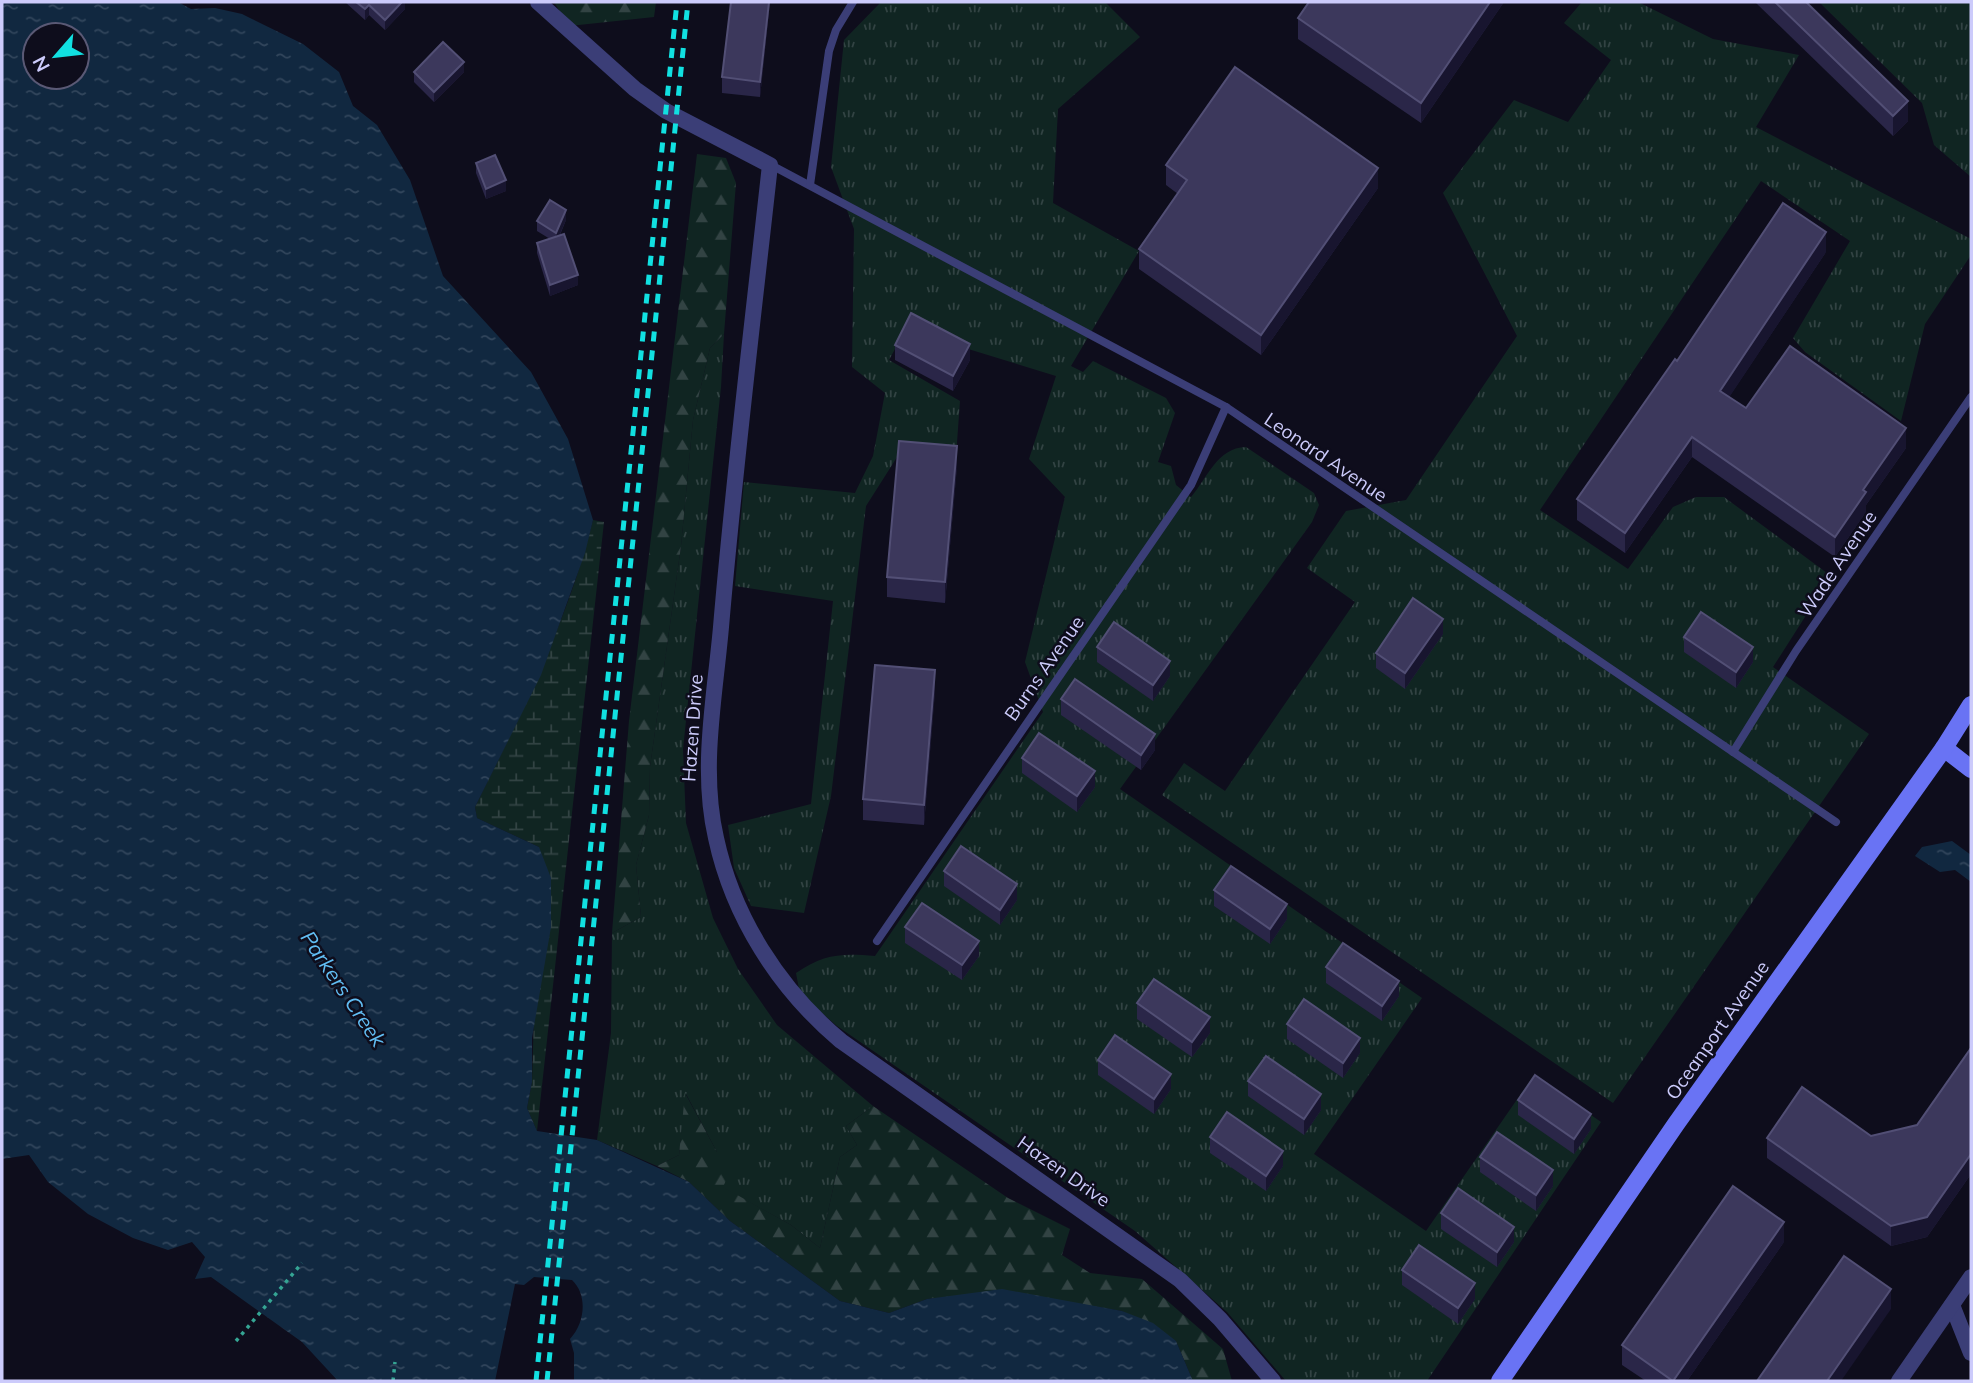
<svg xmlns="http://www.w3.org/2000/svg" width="1973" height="1383" font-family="Mulish,sans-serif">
<defs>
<pattern id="grass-tufts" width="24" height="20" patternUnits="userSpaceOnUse" patternTransform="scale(1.75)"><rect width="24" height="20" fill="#102522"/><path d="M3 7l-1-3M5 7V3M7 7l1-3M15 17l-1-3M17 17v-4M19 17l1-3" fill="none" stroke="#324343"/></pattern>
<pattern id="forest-firs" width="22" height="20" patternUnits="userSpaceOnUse" patternTransform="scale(1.75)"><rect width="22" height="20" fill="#102522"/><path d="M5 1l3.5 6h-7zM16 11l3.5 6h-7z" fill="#324343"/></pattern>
<pattern id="wetland-marsh" width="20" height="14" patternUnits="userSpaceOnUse" patternTransform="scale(1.75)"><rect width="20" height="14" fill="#102522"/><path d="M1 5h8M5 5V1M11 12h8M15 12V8" fill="none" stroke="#324343"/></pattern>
<pattern id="water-ripples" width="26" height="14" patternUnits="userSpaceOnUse" patternTransform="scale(1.75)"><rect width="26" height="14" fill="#112840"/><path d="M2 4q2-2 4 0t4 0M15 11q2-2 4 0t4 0" fill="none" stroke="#32465c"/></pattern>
</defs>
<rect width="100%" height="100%" fill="#0e0d1c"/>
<!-- grass -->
<g fill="url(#grass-tufts)">
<path d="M881 2H1105L1140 37 1058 109 1053 203 1139 251 1071 366 1083 372 1093 361 1166 398 1175 413 1158 462 1171 466 1176 485 1191 497C1208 477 1217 448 1246 447L1314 493 1319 505 1312 522 1120 789 1422 998 1314 1154 1426 1231 1534 1075 1601 1122 1427 1381H1286L1227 1312 1135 1231 837 1026 800 994 796 973C824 954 841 953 875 956L1043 712 1025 662 1065 497 1029 459 1056 376 939 340 908 325 889 360 960 401 956 456 899 454 866 506 831 796 804 913 751 906 734 868 728 825 811 804 833 601 735 586 744 482 855 493 873 456 885 393 852 367 854 229 831 167 844 40Z"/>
<path d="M1582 2H1638L1713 39 1799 55 1756 127 1971 239V255L1925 324 1901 421 1805 352 1793 338 1850 241 1761 181 1540 510 1628 569 1673 507 1696 497H1724L1831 576 1773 667 1869 734 1613 1103 1162 795 1184 763 1225 791 1355 602 1307 568 1346 511 1406 500 1517 336 1443 193 1514 100 1568 122 1611 60 1564 23Z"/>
<path d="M1819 2H1971V177L1934 145 1922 103Z"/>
<path d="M724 334 721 387 683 749 686 823 713 918 738 969 777 1025 873 1106 846 1126 857 1145 840 1157 820 1248 791 1225 722 1187 717 1152 686 1094 679 1155 657 1166 597 1140 611 1033 612 933 641 917 636 865 649 815 650 767 681 546 693 420 710 348Z"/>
</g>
<!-- forest -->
<g fill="url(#forest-firs)">
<path d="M554 2H656L654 17 569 26Z"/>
<path d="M697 154 726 158 736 183 724 334 710 348 693 420 681 546 650 767 649 815 636 865 641 917 612 933 629 721Z"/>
<path d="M685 1093 717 1152 738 1154 723 1187 791 1225 820 1248 840 1157 857 1145 846 1126 873 1106 1008 1198 1070 1229 1062 1255 1090 1273 1142 1279 1223 1349 1232 1381H1193L1176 1341 1122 1311 1068 1302 947 1297 927 1299 889 1313 840 1301 730 1221 689 1182 657 1166 679 1155Z"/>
</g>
<!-- wetland -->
<path fill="url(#wetland-marsh)" d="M593 520 604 522 537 1131 527 1108 532 1082 539 847 477 818 475 807C521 714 568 621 593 520Z"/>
<!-- water -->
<g fill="url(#water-ripples)" fill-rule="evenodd">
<path d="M2 2H178L191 9 215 8 242 14 303 44 339 72 353 106 377 125 410 180 443 276 531 372 568 439 593 520 585 553 541 675 475 807 477 818 539 847 551 878V927L532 1038V1082L527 1108 537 1131 597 1140 689 1182 730 1221 840 1301 889 1313 927 1299 1002 1289 1122 1311 1153 1323 1176 1341 1193 1381H574V1353L570 1339C585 1323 588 1295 572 1280L534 1277 524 1285 515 1284 495 1381H338L302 1342 211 1277 195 1279 205 1257 192 1242 168 1250 133 1238 88 1214 48 1182 29 1155 2 1159ZM35 35H77V77H35Z"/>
<path d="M1952 841 1971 855V882L1955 870 1940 872 1915 856 1922 847Z"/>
</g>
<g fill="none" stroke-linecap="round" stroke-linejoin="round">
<!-- path -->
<g stroke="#35a594" stroke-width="3.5" stroke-dasharray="3.5 5" stroke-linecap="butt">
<path d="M236 1341 302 1263"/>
<path d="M393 1381 395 1362"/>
</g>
<!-- lane -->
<g stroke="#3b3e77" stroke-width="8">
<path d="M771 165 1226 407 1836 822"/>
<path d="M810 185 829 51 836 30 853 2"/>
<path d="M1733 752 1796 651 1971 397"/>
<path d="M877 941 1191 485 1226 407"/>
</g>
<!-- street -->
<g stroke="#3b3e77" stroke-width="16">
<path d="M538 2 635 89 666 111 770 165C753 319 734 473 721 627 715 696 700 769 716 838 733 917 779 989 841 1041L1180 1280 1220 1319 1273 1381"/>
<path d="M1952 1305 1971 1353"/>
<path d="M1899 1381 1971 1277"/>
</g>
<!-- secondary -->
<g stroke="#6973f4" stroke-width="18">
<path d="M1944 748 1971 769"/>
<path d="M1500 1381 1676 1124 1944 748 1971 705"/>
</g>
<!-- rail -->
<g stroke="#11e0e1" stroke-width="5" stroke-dasharray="10 9" stroke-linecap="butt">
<path d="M536 1381 677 2"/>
<path d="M547 1381 688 2"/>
</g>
</g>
<!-- wall -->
<g fill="#2a2648">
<path d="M345 2H405V9L385 30 369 15 365 20Z"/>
<path d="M770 2 760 97 722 93V77Z"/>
<path d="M1504 2 1421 123 1298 39V18Z"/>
<path d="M1755 2H1806L1908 121 1893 136Z"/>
<path d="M414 72H464L434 102 414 82Z"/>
<path d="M476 163 506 191 486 199 476 173Z"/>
<path d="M1166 165 1378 188 1261 355 1139 269V249L1178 194 1166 185Z"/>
<path d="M566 220 560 235 578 285 550 296 537 253V243L550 239 537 231V221Z"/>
<path d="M1826 252 1729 397 1746 408 1906 448 1866 505V512L1835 557 1692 457 1625 553 1577 520V499L1677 361Z"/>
<path d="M895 345 970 360 953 391 895 360Z"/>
<path d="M957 466 945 603 887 597V577Z"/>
<path d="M1443 634 1405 689 1376 668V653Z"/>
<path d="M1684 637 1753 662 1736 688 1684 652Z"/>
<path d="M1097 647 1170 676 1153 701 1097 662Z"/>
<path d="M935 691 924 825 863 820V799Z"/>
<path d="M1061 699 1155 750 1141 770 1061 715Z"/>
<path d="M1022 758 1095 787 1077 812 1022 773Z"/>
<path d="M944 871 1017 900 1000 925 944 886Z"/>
<path d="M1214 890 1287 919 1270 944 1214 906Z"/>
<path d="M905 927 979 956 962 980 905 943Z"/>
<path d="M1326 967 1399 996 1382 1021 1326 983Z"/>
<path d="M1137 1003 1210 1033 1192 1057 1137 1019Z"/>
<path d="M1287 1024 1360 1053 1343 1078 1287 1039Z"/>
<path d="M1971 1048V1174L1927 1237 1891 1246 1767 1158V1138L1871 1136 1917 1125Z"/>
<path d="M1098 1060 1171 1089 1154 1114 1098 1075Z"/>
<path d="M1248 1081 1321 1110 1304 1135 1248 1096Z"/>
<path d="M1518 1100 1591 1129 1574 1154 1518 1115Z"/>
<path d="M1210 1137 1283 1166 1266 1191 1210 1153Z"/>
<path d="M1480 1157 1553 1186 1536 1211 1480 1172Z"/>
<path d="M1441 1213 1514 1242 1497 1267 1441 1229Z"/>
<path d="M1784 1242 1687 1381H1646L1622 1365V1345Z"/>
<path d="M1402 1270 1475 1299 1458 1324 1402 1285Z"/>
</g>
<!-- shaded-wall -->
<g fill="#18152f">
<path d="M402 2H405V9L385 30V20Z"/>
<path d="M769 2H770L760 97V82Z"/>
<path d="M1490 2H1504L1421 123V103Z"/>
<path d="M369 5V15L365 20V9Z"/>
<path d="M464 62V72L434 102V92Z"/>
<path d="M1908 101V121L1893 136V116Z"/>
<path d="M1378 168V188L1261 355V335Z"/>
<path d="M506 180V191L486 199V189Z"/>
<path d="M566 210V220L556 243V233Z"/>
<path d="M1826 232V252L1720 411V391Z"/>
<path d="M578 275V285L550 296V285Z"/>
<path d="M970 344V360L953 391V376Z"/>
<path d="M1906 428V448L1866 505V512L1835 557V537L1863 490Z"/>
<path d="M1692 437V457L1625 553V533Z"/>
<path d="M957 446V466L945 603V582Z"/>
<path d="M1443 619V634L1405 689V673Z"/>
<path d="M1753 647V662L1736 688V672Z"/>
<path d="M1170 661V676L1153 701V685Z"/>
<path d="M935 670V691L924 825V805Z"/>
<path d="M1155 734V750L1141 770V755Z"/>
<path d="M1095 771V787L1077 812V796Z"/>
<path d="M1017 884V900L1000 925V910Z"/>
<path d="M1287 904V919L1270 944V929Z"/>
<path d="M979 941V956L962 980V965Z"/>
<path d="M1399 981V996L1382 1021V1006Z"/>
<path d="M1210 1017V1033L1192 1057V1042Z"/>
<path d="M1360 1038V1053L1343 1078V1063Z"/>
<path d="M1171 1074V1089L1154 1114V1099Z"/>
<path d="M1321 1094V1110L1304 1135V1119Z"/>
<path d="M1591 1114V1129L1574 1154V1139Z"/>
<path d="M1283 1151V1166L1266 1191V1176Z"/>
<path d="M1971 1154V1174L1927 1237 1891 1246V1226Z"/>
<path d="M1553 1170V1186L1536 1211V1195Z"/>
<path d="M1784 1222V1242L1687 1381H1673Z"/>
<path d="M1514 1227V1242L1497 1267V1252Z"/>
<path d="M1475 1283V1299L1458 1324V1308Z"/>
<path d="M1891 1289V1309L1841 1381H1827Z"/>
</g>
<!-- building -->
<g fill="#3c385c" stroke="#524f75" stroke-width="2">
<path d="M356 2H402L385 20 369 5 365 9Z"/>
<path d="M731 2H769L760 82 722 77Z"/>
<path d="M1309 2H1490L1421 103 1298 18Z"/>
<path d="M1775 2H1806L1908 101 1893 116Z"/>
<path d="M443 42 464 62 434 92 414 72Z"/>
<path d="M1235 67 1378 168 1261 335 1139 249 1187 180 1166 165Z"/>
<path d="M495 155 506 180 486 189 476 163Z"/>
<path d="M550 200 566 210 556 233 537 221Z"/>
<path d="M1783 203 1826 232 1720 391 1746 408 1790 346 1906 428 1863 490 1866 492 1835 537 1692 437 1625 533 1577 499 1675 359 1677 361Z"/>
<path d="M564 234 578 275 550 285 537 243Z"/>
<path d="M911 313 970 344 953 376 895 345Z"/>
<path d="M899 441 957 446 945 582 887 577Z"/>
<path d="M1413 598 1443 619 1405 673 1376 653Z"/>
<path d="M1701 612 1753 647 1736 672 1684 637Z"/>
<path d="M1114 622 1170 661 1153 685 1097 647Z"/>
<path d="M875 665 935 670 924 805 863 799Z"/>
<path d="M1075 679 1155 734 1141 755 1061 699Z"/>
<path d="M1039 733 1095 771 1077 796 1022 758Z"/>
<path d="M961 846 1017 884 1000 910 944 871Z"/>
<path d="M1231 866 1287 904 1270 929 1214 890Z"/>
<path d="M922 903 979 941 962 965 905 927Z"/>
<path d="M1343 943 1399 981 1382 1006 1326 967Z"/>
<path d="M1154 979 1210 1017 1192 1042 1137 1003Z"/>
<path d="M1304 999 1360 1038 1343 1063 1287 1024Z"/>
<path d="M1115 1035 1171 1074 1154 1099 1098 1060Z"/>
<path d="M1971 1048V1154L1927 1217 1891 1226 1767 1138 1802 1087 1871 1136 1917 1125Z"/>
<path d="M1266 1056 1321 1094 1304 1119 1248 1081Z"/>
<path d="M1535 1075 1591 1114 1574 1139 1518 1100Z"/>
<path d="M1227 1112 1283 1151 1266 1176 1210 1137Z"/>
<path d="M1497 1132 1553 1170 1536 1195 1480 1157Z"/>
<path d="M1733 1186 1784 1222 1673 1381 1622 1345Z"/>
<path d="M1458 1188 1514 1227 1497 1252 1441 1213Z"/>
<path d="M1419 1245 1475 1283 1458 1308 1402 1270Z"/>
<path d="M1844 1256 1891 1289 1827 1381H1757Z"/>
</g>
<g text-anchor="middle" stroke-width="5" stroke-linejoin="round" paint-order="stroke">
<!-- street labels -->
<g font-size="19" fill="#cccbfb" stroke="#0e0d1c">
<text transform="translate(1326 457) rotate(34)" y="7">Leonard Avenue</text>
<text transform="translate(1837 564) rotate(-56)" y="7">Wade Avenue</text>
<text transform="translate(1044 668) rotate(-55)" y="7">Burns Avenue</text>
<text transform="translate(692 728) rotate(-86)" y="7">Hazen Drive</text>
<text transform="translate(1717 1030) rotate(-55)" y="7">Oceanport Avenue</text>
<text transform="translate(1064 1171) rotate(35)" y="7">Hazen Drive</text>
</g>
<!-- water labels -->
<g font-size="21" font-style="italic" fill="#61bdf3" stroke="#0e0d1c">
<text transform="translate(343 989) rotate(56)" y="7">Parkers Creek</text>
</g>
</g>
<!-- border -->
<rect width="1973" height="1383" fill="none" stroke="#cccbfb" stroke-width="7"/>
<!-- north arrow -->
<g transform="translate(56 56) rotate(242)"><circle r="33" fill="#0e0d1c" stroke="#5a5975" stroke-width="2"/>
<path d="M0-5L12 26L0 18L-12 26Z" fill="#11e0e1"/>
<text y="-10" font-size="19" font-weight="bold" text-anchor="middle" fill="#cccbfb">N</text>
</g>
</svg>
